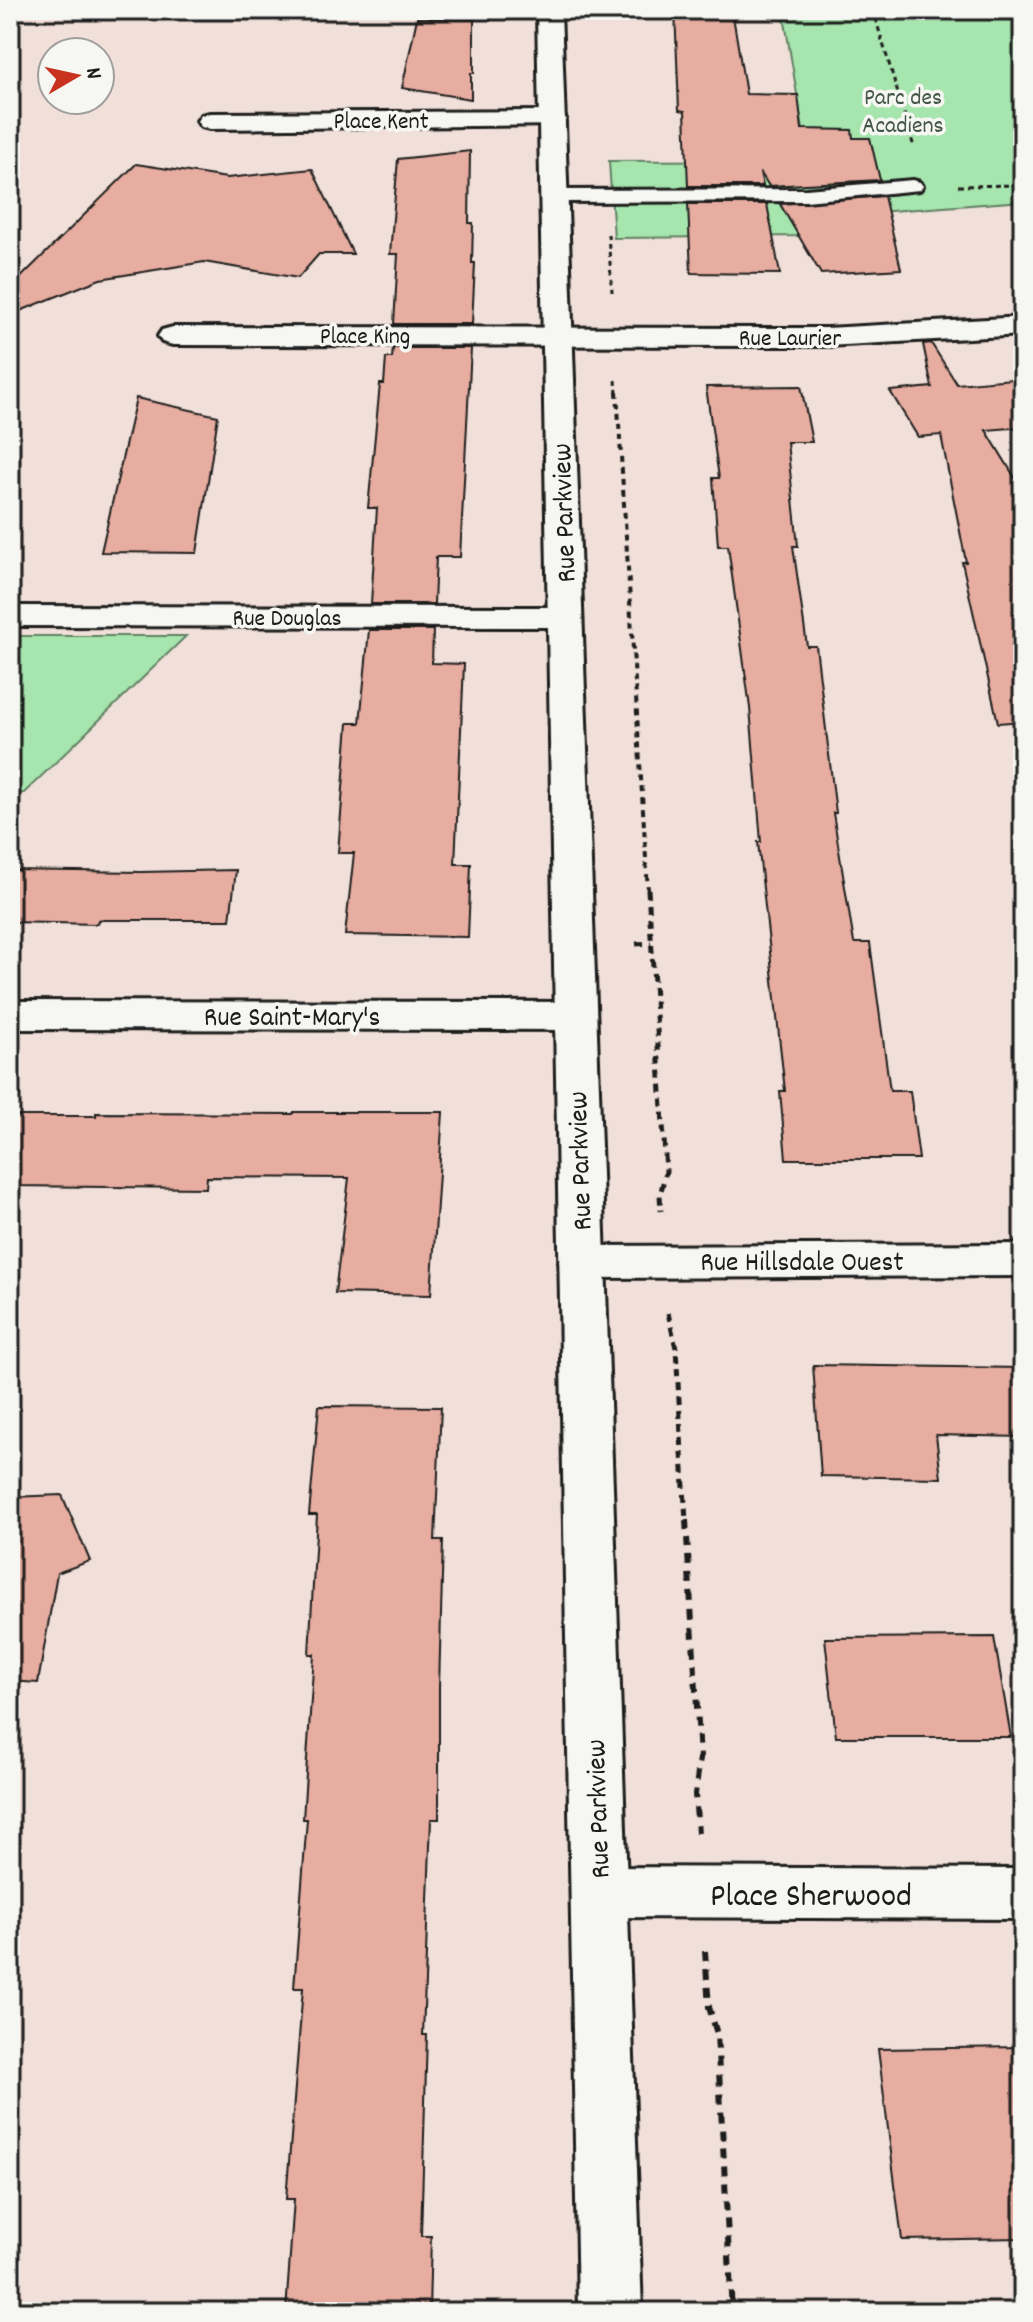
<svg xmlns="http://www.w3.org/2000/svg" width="1033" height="2322" font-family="Dekko,sans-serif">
<rect width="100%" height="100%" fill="#f1e0d9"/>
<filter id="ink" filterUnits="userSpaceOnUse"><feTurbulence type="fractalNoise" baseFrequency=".0125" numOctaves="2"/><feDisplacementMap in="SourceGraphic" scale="16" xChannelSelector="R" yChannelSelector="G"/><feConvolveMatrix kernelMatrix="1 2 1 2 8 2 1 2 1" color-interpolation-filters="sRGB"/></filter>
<g filter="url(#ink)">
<!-- green -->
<g fill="#a6e5ad" stroke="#618064" stroke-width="2">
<path d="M783 10H1023V201L811 217 813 236 614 238 609 161 808 160Z"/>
<path d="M10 636H186L24 793 10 794Z"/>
</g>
<!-- building -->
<g fill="#e6ada0" stroke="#1c1c1c" stroke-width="2">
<path d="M675 10H732L746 94 798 95 802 129 852 130 853 138H870L880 180 769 186 760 172 763 186H688L685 111 679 110Z"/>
<path d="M417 18 474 19V73H471V99L402 88Z"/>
<path d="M470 151 469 223H473L472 263H475L472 324H394L398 254H390L398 159Z"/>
<path d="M136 164 227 178 312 169 353 254H319L298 278 204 262 100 279 10 315V288Z"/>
<path d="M884 196 901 269 821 274 780 204Z"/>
<path d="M688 204H767L780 274 691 273Z"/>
<path d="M931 343 957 384 1023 378V427L986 430 1017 481 1023 505V721L998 723 962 562H966L941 435 918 437 890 391 932 387 923 344Z"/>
<path d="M393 348H471L460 557H436L434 604H371L377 508H368L380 384H384L386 358H392Z"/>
<path d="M801 386 812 442H787L798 546H793L807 646H816L836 813H833L854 943H870L890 1091H910L919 1159H786L780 1091H785L758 842H761L750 708 728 546H718L713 478H719L706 387Z"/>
<path d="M136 398 218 416 197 553 101 552Z"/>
<path d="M369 630H433L432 663 464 664 455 864H471L468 937 345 935 354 853H338L348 723H360Z"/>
<path d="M10 870 141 872 236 870 230 920H98L97 924 10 922Z"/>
<path d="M294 1112H443L431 1295 335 1293 349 1178 207 1177 206 1188 10 1186V1116H96V1113L293 1114Z"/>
<path d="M813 1365 1023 1368V1437L936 1435 941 1478 821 1476Z"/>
<path d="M319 1406 441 1407 435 1540H443L439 1687V1819H431L423 2035H427L421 2236H431L429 2312H286L294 2199H286L303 1988H294L307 1819H303L314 1654H309L317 1515H309Z"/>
<path d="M62 1495 90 1561 57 1573 38 1683 10 1681V1497Z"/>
<path d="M994 1637 1011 1737H836L825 1638Z"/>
<path d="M1023 2047V2238L902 2240 878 2049Z"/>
</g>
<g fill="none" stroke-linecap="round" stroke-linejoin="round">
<!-- lane casing -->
<g stroke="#1c1c1c" stroke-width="6">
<path id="lane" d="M913 180 920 182 923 186 920 190 806 201 554 202 544 196 554 190 806 189Z"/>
</g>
<!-- street casing -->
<g stroke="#1c1c1c" stroke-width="6">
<g id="street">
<path d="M553 111 562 113 566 119 562 125 210 129 201 127 197 121 201 115 210 113Z"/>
<path d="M1023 317V335L827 346 173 345 162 342 158 336 162 330 173 327 827 328Z"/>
<path d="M10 606 565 607 577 610 582 617 577 624 565 627 10 626Z"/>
<path d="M10 1001 574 1002 589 1006 595 1016 589 1026 574 1030 10 1029Z"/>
<path d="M1023 1244V1276L582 1278 566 1274 559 1262 566 1250 582 1246Z"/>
<path d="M599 1867 1023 1869V1919L599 1917 579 1910 571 1892 579 1874Z"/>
</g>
</g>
<!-- secondary casing -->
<g stroke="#1c1c1c" stroke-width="6">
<path id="secondary" d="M537 10H561L642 2312H578Z"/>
</g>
<!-- path-far3 -->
<g stroke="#1c1c1c" stroke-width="3" stroke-dasharray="5 4" stroke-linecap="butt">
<path d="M873 10 914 147"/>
<path d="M958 186 1023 185"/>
<path d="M608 234 612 292"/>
<path d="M616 380 617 393"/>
</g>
<!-- path-far2 -->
<path stroke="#1c1c1c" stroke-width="4" stroke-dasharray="6 5" stroke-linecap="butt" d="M617 391 648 891"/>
<!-- path-far1 -->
<g stroke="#1c1c1c" stroke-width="5" stroke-dasharray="8 6" stroke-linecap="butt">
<path d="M648 889 666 1171 660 1195 661 1211"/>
<path d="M636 944 651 943"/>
<path d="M668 1313 676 1348 686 1522"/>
</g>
<!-- path -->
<g stroke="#1c1c1c" stroke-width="6" stroke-dasharray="10 8" stroke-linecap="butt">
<path d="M686 1520 700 1758 695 1794 698 1833"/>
<path d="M705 1951 709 2007 717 2034 732 2312"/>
</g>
<!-- lane -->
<use href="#lane" fill="#f6f6f2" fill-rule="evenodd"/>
<!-- street -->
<use href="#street" fill="#f6f6f2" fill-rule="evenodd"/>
<!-- secondary -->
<use href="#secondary" fill="#f6f6f2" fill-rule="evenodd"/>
</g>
</g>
<g text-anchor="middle" stroke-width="7" stroke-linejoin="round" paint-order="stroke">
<!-- far-park labels -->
<g font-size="24" fill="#455848" stroke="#f6f6f2">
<text x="903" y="104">Parc des<tspan x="903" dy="28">Acadiens</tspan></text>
</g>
<!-- far-street labels -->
<g font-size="24" fill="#1c1c1c" stroke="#f6f6f2">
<text x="381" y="128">Place Kent</text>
<text x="365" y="343">Place King</text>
<text x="790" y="345">Rue Laurier</text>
<text x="287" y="625">Rue Douglas</text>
</g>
<!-- street labels -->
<g font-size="28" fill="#1c1c1c" stroke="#f6f6f2">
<text transform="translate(562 513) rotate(-92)" y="10">Rue Parkview</text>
<text x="292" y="1025">Rue Saint-Mary's</text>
<text transform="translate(578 1161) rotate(-92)" y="10">Rue Parkview</text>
<text x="802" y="1270">Rue Hillsdale Ouest</text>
<text transform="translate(596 1809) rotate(-92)" y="10">Rue Parkview</text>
</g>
<!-- near-street labels -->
<g font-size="34" fill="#1c1c1c" stroke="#f6f6f2">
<text x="811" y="1905">Place Sherwood</text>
</g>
</g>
<!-- margin -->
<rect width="1033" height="2322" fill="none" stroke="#f6f6f2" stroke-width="40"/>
<rect x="20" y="20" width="993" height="2282" fill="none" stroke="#1c1c1c" stroke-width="3" filter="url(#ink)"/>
<!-- north arrow -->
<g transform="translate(76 76) rotate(81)"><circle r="38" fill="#f6f6f2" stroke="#9f9f9c" stroke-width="2"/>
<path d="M0-6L14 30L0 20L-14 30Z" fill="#c8321e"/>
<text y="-12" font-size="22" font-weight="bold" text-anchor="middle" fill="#1c1c1c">N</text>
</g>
</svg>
